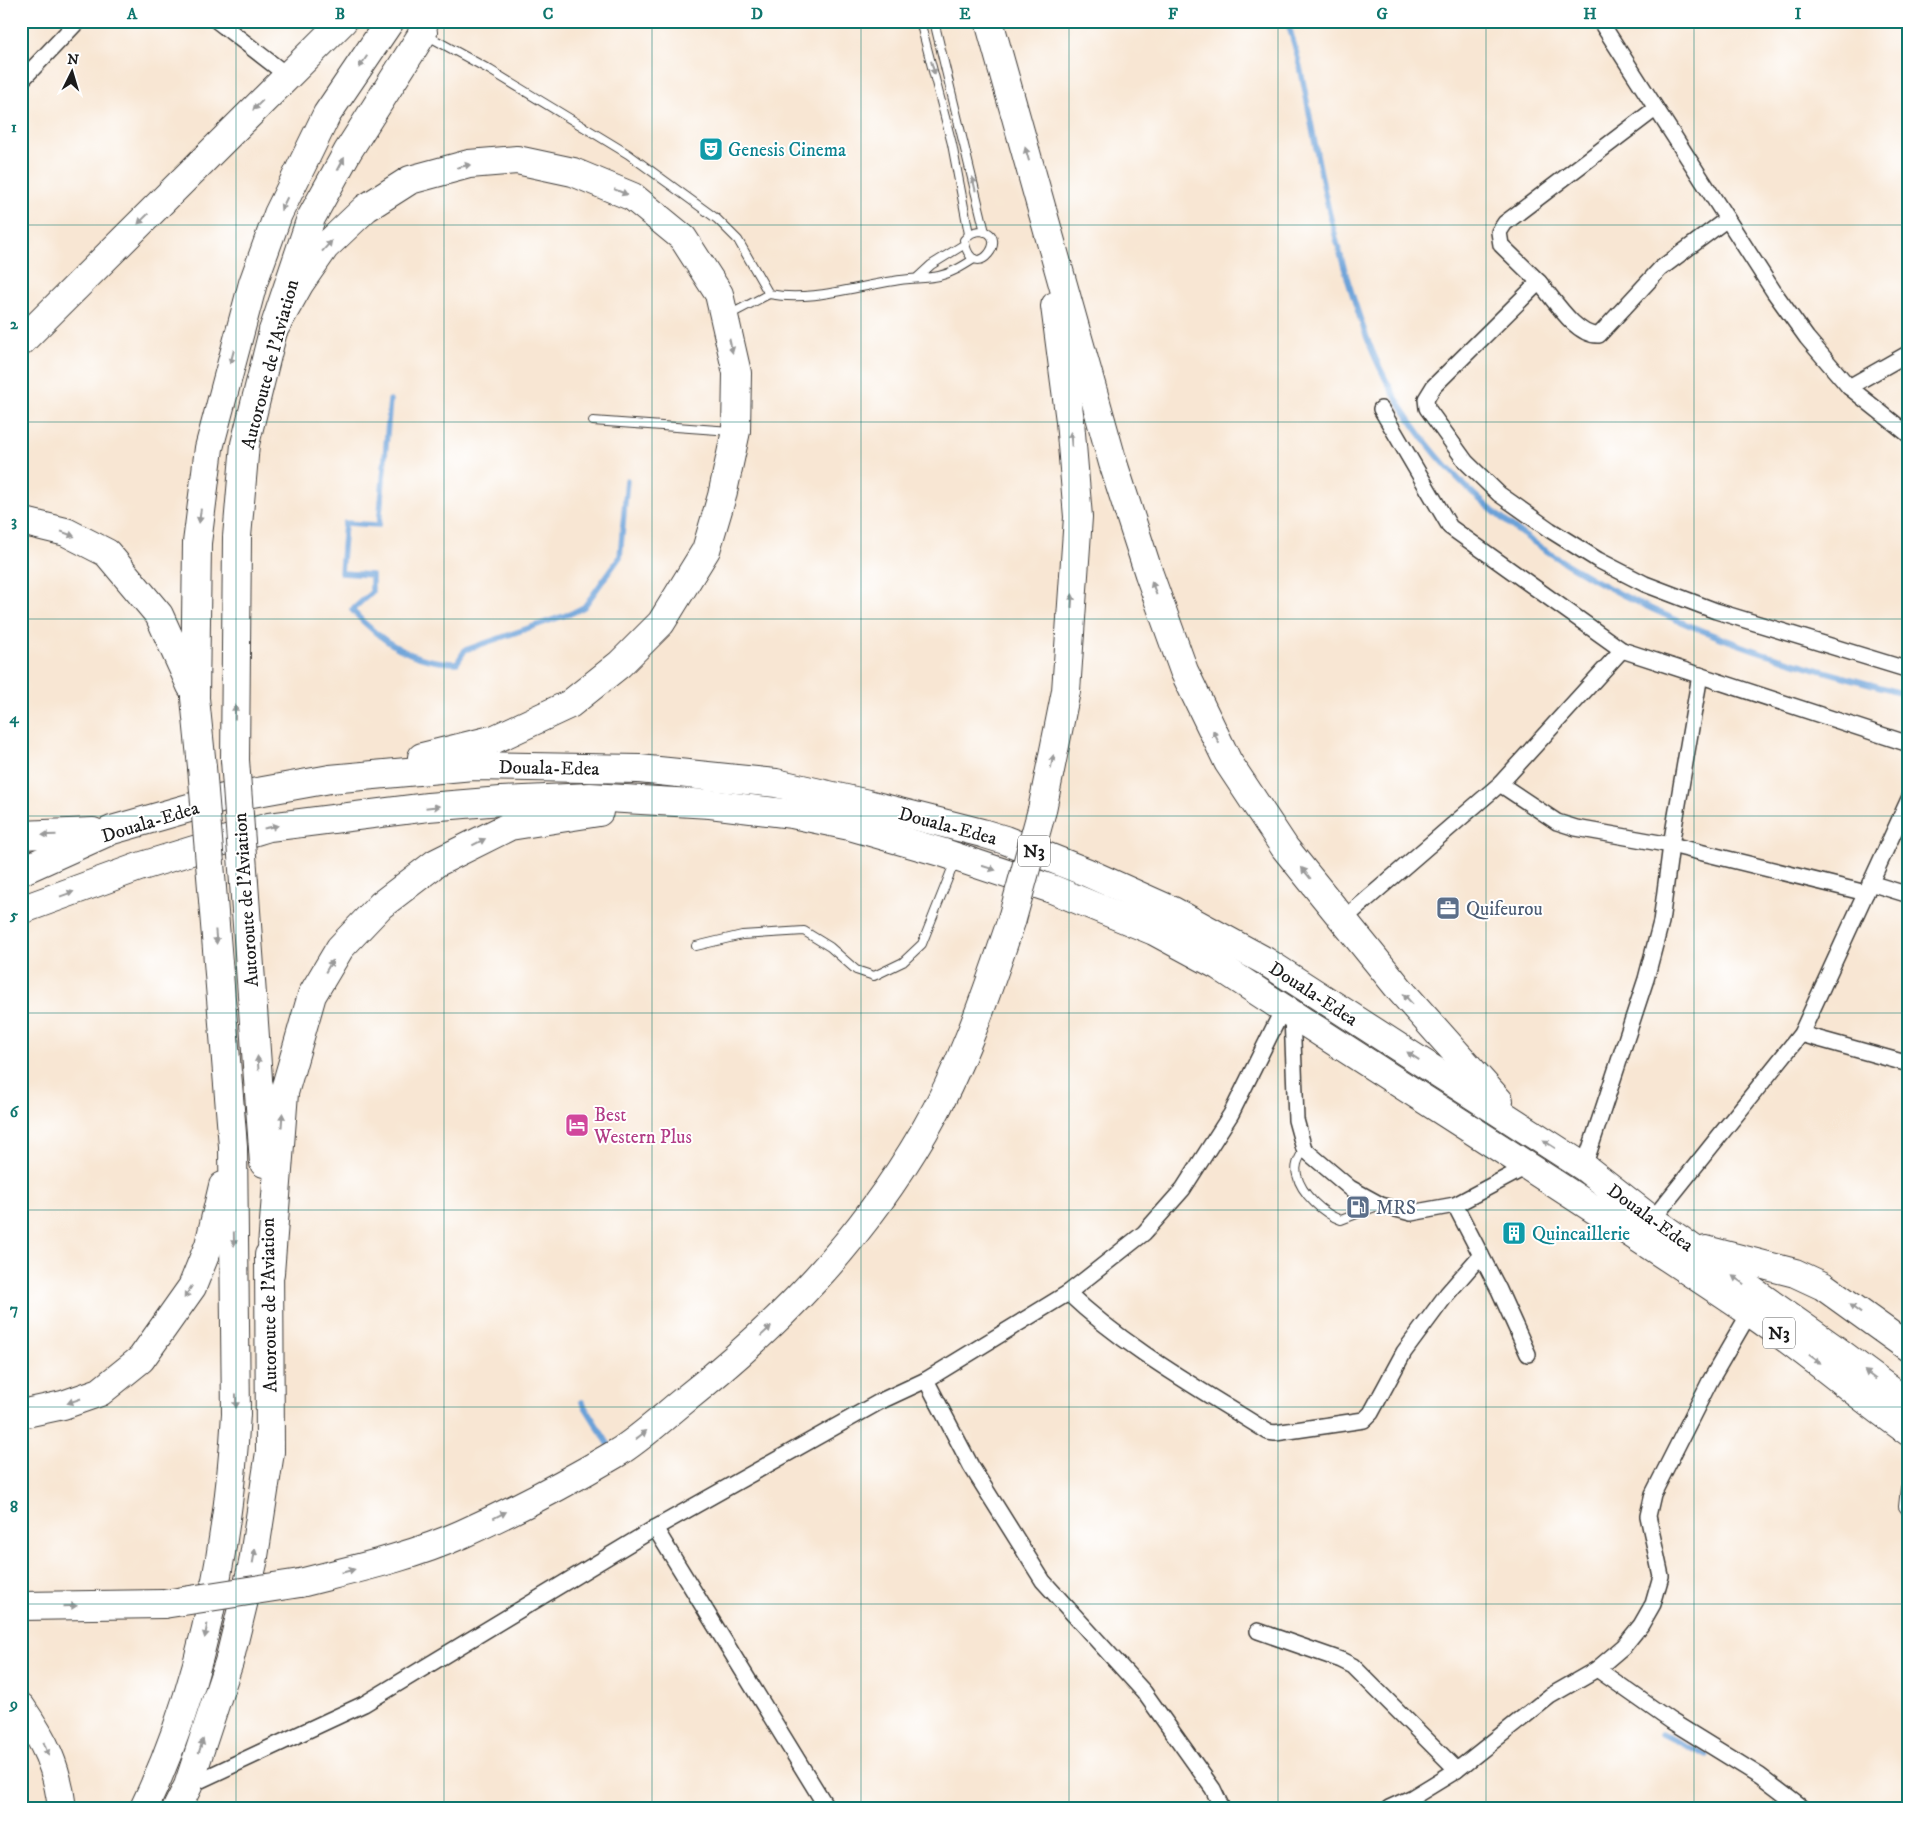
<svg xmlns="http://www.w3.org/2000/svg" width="1930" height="1829" font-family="'IM FELL DW Pica',serif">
<rect width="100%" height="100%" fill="#fff"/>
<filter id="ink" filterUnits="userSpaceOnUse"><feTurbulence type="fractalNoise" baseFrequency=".02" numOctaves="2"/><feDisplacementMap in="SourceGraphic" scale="10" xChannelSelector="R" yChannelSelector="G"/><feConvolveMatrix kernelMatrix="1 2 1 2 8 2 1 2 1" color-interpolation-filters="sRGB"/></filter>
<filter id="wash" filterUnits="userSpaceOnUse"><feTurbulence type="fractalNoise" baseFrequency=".0096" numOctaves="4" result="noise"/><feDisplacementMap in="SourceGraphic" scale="20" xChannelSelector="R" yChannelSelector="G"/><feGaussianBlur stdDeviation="1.12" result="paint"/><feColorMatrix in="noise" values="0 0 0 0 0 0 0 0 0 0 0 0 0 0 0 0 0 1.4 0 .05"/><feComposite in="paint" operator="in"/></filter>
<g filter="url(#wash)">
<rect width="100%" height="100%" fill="#f8e6d3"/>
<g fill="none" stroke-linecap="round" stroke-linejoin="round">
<!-- stream -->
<g stroke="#6ba1d8" stroke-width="5.5">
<path d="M1287 21C1303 67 1309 116 1319 164 1329 218 1344 271 1362 324 1422 500 1588 592 1754 650 1805 667 1857 680 1909 695"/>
<path d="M390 400 379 525 345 523 341 573 372 575V592L352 610C381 642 413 663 457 663L465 650 572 613 584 607 620 557 627 480"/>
<path d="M582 1402 609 1445"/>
<path d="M1662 1734 1707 1756"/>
</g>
</g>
</g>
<g filter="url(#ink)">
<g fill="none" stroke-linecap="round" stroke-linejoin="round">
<!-- lane casing -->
<g stroke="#3d3a37" stroke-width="10">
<g id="lane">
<path d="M920 21 952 144 969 234"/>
<path d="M934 21 985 232"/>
<path d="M428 36 490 70 628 154 717 219 738 240 769 294C810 302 853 287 894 281 909 278 925 279 939 276 952 273 963 266 974 259"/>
<path d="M918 277 931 265 965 244 964 240C969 234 973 231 981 231 1012 234 975 285 965 244"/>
<path d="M729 315 769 294"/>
<path d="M593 421 731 431"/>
<path d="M696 946 742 935 804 931 830 947 856 970 874 976 903 962 922 944 955 861"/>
<path d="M1304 1149C1300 1157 1294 1165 1297 1175 1301 1194 1324 1214 1341 1220L1380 1205"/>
<path d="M1909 1478 1905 1488 1903 1507 1909 1515"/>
</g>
</g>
<!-- street casing -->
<g stroke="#3d3a37" stroke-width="18">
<g id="street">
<path d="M217 21 288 76"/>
<path d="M1600 21 1774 292 1807 338 1849 387 1909 435"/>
<path d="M21 81 78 21"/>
<path d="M1727 219 1660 269 1599 335C1576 337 1553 298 1539 282L1434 386 1426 399 1427 408 1466 462 1499 494 1550 530 1598 560 1645 584 1716 611 1909 670"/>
<path d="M1539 282 1501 245 1499 232 1505 223 1655 109"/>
<path d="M1849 387 1909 353"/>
<path d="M1381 409 1450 527 1622 650 1909 744"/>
<path d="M1500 784 1557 822 1576 828 1671 845 1866 893"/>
<path d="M1870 883 1909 895"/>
<path d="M1344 919 1500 784 1622 650"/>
<path d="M1292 1015 1296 1120 1304 1149 1350 1188 1381 1205 1411 1213 1455 1205 1528 1166"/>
<path d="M1801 1034 1909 1064"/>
<path d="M1584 1167 1646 979 1661 922 1671 845 1700 675"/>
<path d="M1455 1205 1499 1290 1528 1354"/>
<path d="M1652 1220 1801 1034 1909 799"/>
<path d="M1068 1293C1127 1349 1200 1389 1268 1432L1275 1433 1364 1420 1371 1413 1404 1352 1447 1294 1481 1255"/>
<path d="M926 1380 971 1466 1043 1581 1144 1692 1213 1789 1222 1808"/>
<path d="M655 1528 827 1808"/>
<path d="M1258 1631 1341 1660 1353 1666 1457 1770"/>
<path d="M1597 1669 1671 1721 1760 1776 1802 1808"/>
<path d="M188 1786 364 1704 655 1528 881 1401 926 1380 1068 1293 1144 1233 1183 1189 1231 1114 1283 1009"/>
<path d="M1389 1808 1413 1797 1457 1770 1550 1696 1597 1669 1624 1646 1641 1625 1653 1604 1661 1576 1648 1516 1653 1494 1710 1381 1750 1312"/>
</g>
</g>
<!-- highway casing -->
<g stroke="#3d3a37" stroke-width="30">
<g id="highway">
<path d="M989 21 1113 463 1149 574 1184 671 1228 762 1285 848 1401 991 1499 1101"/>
<path d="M273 331 300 283 325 247 366 208 410 180 469 164 517 160 573 172 633 197 683 238 719 294 737 373 736 431 722 496 706 550 661 623 620 664 570 704 495 739 422 757"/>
<path d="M21 342 343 21"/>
<path d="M21 521 66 532 107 553 159 615 191 686"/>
<path d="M235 760 237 537 245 444 273 331 311 218 348 151 423 33 422 25 425 21"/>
<path d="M202 767 195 698 197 543 209 448 253 283 278 214 327 114 390 21"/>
<path d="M1042 810 1066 691 1078 517 1070 421 1055 306"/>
<path d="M21 835 93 832"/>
<path d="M21 871 112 830 224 798 330 779 473 766 639 769 776 783 868 804 982 833 1005 840 1086 872 1173 911 1265 961 1584 1167 1652 1220 1835 1349 1909 1404"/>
<path d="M244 883 264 1163"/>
<path d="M21 910 139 867 269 827 428 807 501 801 590 797 710 804 792 814 850 826 944 853 1052 889 1154 931 1219 966C1394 1082 1574 1193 1748 1311 1804 1349 1854 1393 1909 1432"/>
<path d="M1706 1250 1795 1273 1823 1286 1909 1348"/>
<path d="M270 1273 284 1093 312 995 340 948 381 905 436 863 510 826 599 812"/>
<path d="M21 1414 63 1405 100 1392 141 1359 192 1287 209 1245 223 1186"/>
<path d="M300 1583C355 1569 411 1557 462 1534 513 1511 570 1481 617 1453 640 1439 661 1419 682 1402 781 1323 860 1242 924 1132 963 1065 987 992 1012 919"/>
<path d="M21 1606 164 1604"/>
<path d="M21 1707C45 1742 57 1766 62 1808"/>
<path d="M144 1808C203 1685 228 1549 236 1414L233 1146 212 888"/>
<path d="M177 1808 188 1786 229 1662 253 1563 270 1452 269 1255"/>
</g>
</g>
<!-- lane -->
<use href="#lane" stroke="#fff" stroke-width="8"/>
<!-- street -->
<use href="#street" stroke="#fff" stroke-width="15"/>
<!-- highway -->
<use href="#highway" stroke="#fff" stroke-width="28"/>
<!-- highway-bridge casing -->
<g stroke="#3d3a37" stroke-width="30" stroke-linecap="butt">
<g id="highway-bridge">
<path d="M235 760 244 883"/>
<path d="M202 767 212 888"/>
<path d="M1012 919 1042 810"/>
<path d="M164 1604 300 1583"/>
</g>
</g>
<!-- highway-bridge -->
<use href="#highway-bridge" stroke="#fff" stroke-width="28"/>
</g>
<!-- one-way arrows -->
<defs><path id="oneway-solid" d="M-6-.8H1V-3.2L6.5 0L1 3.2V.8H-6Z" transform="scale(1.25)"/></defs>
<g fill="#999">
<use href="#oneway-solid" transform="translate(363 62) rotate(124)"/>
<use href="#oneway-solid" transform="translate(933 68) rotate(75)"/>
<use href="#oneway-solid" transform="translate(258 105) rotate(135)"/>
<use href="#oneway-solid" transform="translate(1027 154) rotate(-106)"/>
<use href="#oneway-solid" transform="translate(341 164) rotate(-62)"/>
<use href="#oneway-solid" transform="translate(464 166) rotate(-13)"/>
<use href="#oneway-solid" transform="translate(974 184) rotate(-103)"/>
<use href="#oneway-solid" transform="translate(621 192) rotate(23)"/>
<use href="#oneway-solid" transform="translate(284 204) rotate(116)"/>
<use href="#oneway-solid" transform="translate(143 219) rotate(135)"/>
<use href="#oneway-solid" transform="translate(327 246) rotate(-48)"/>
<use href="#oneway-solid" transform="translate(731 346) rotate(77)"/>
<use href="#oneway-solid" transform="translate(232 357) rotate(105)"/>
<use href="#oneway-solid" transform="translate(1071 439) rotate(-95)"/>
<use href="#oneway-solid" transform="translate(200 516) rotate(97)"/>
<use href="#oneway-solid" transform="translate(68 534) rotate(21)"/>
<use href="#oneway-solid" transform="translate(1154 588) rotate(-110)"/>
<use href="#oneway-solid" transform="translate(1072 601) rotate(-86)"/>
<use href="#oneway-solid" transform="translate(235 712) rotate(-89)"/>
<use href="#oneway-solid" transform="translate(1216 737) rotate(-116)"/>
<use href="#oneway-solid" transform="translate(1052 762) rotate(-79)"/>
<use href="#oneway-solid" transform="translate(433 807) rotate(-6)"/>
<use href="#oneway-solid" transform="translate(271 827) rotate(-11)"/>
<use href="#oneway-solid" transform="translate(49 835) rotate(178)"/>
<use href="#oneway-solid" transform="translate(479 842) rotate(-27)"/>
<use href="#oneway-solid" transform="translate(989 868) rotate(18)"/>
<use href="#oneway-solid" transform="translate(1306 873) rotate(-129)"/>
<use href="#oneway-solid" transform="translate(67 894) rotate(-20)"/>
<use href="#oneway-solid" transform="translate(216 937) rotate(85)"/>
<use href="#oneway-solid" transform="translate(329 966) rotate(-60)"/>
<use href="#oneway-solid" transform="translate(1408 999) rotate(-132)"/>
<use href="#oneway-solid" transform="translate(1413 1056) rotate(-147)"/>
<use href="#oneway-solid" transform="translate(258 1063) rotate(-94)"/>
<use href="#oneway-solid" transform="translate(282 1120) rotate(-86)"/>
<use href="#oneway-solid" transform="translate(1549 1144) rotate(-147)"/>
<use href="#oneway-solid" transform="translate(234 1239) rotate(89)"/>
<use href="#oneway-solid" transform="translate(1738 1280) rotate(-145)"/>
<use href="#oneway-solid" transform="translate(188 1292) rotate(122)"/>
<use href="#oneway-solid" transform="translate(1855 1309) rotate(-144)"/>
<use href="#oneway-solid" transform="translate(766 1331) rotate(-43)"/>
<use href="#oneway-solid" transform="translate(1815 1359) rotate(36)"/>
<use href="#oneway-solid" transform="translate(1870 1375) rotate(-143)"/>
<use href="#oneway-solid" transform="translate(74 1401) rotate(161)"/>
<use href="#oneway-solid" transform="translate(236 1401) rotate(90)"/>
<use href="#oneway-solid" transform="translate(641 1435) rotate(-38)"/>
<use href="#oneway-solid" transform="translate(500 1515) rotate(-27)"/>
<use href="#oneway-solid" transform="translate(254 1556) rotate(-80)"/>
<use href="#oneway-solid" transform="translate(348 1571) rotate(-15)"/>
<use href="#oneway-solid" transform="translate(70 1606) rotate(-1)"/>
<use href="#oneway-solid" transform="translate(206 1631) rotate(101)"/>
<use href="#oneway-solid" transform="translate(201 1746) rotate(-72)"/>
<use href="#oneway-solid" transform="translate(46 1749) rotate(70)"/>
</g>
</g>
<!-- grid -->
<path fill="none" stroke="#0f766e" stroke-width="1" stroke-opacity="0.55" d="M236 21V1808M444 21V1808M652 21V1808M861 21V1808M1069 21V1808M1278 21V1808M1486 21V1808M1694 21V1808M21 225H1909M21 422H1909M21 619H1909M21 816H1909M21 1013H1909M21 1210H1909M21 1407H1909M21 1604H1909"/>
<!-- icons -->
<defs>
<g id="theatre-square" transform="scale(1.25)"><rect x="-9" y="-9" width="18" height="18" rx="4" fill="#0f9aa8" stroke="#fff"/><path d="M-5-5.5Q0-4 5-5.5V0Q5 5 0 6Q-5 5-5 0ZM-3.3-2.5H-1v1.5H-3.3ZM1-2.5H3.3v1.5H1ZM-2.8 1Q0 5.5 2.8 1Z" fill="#fff"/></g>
<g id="office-square" transform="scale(1.25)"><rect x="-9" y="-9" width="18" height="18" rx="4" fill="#5c6f8a" stroke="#fff"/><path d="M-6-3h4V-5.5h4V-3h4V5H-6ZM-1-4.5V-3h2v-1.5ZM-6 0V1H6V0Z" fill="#fff"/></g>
<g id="hotel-square" transform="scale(1.25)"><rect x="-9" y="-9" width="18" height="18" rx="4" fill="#d1479c" stroke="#fff"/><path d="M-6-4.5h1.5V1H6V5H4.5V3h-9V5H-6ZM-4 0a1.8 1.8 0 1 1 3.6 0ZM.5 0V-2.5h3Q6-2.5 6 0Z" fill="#fff"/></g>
<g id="fuel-square" transform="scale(1.25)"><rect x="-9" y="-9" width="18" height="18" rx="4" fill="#5c6f8a" stroke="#fff"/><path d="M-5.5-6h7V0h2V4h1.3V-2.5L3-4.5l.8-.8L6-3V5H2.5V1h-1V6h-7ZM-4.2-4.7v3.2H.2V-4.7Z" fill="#fff"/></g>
<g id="building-square" transform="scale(1.25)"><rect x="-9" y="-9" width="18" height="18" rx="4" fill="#0f9aa8" stroke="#fff"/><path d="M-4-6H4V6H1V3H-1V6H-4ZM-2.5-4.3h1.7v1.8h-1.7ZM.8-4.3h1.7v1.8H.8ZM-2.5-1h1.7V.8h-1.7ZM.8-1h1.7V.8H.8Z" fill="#fff"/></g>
</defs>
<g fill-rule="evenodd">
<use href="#theatre-square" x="711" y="149"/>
<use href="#office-square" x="1448" y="908"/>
<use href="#hotel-square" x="577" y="1125"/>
<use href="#fuel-square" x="1358" y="1207"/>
<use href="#building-square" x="1514" y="1233"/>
</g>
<g text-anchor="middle" stroke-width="4" stroke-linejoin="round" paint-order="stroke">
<!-- shield labels -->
<g fill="#fff" stroke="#606060" stroke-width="1">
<rect x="1018" y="835.5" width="32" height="31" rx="4"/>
<rect x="1763" y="1317.5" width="32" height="31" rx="4"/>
</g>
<g font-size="18" font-weight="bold" fill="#1c1c1c">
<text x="1034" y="857">N3</text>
<text x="1779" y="1339">N3</text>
</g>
<!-- culture labels -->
<g font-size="19" fill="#0d838f" stroke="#fff" text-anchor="start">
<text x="728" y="156">Genesis Cinema</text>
<text x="1532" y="1240">Quincaillerie</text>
</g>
<!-- street labels -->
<g font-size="19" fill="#1c1c1c" stroke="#fff">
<text transform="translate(269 364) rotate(-75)" y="7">Autoroute de l'Aviation</text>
<text transform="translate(549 767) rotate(1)" y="7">Douala-Edea</text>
<text transform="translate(150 821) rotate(-17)" y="7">Douala-Edea</text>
<text transform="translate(948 825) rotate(15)" y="7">Douala-Edea</text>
<text transform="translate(245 900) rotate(-94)" y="7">Autoroute de l'Aviation</text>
<text transform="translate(1314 993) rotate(33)" y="7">Douala-Edea</text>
<text transform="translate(1651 1217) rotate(36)" y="7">Douala-Edea</text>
<text transform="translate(268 1305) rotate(-91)" y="7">Autoroute de l'Aviation</text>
</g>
<!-- service labels -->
<g font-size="19" fill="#4e5e75" stroke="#fff" text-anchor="start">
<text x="1466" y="915">Quifeurou</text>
<text x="1376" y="1214">MRS</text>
</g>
<!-- hotel labels -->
<g font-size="19" fill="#b23c85" stroke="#fff" text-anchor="start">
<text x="594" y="1121">Best<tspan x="594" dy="22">Western Plus</tspan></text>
</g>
</g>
<!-- margin -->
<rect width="1930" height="1829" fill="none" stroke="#fff" stroke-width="55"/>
<!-- north arrow -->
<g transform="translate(72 72) rotate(5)" stroke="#ffffff" stroke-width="4" paint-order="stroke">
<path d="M0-4L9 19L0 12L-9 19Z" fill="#1c1c1c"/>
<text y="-8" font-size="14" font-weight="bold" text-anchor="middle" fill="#1c1c1c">N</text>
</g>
<rect x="28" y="28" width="1874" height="1774" fill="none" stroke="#0f766e" stroke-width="2"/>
<g font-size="16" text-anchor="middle" font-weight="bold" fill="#0f766e">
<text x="132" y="19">A</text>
<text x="340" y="19">B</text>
<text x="548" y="19">C</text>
<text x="757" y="19">D</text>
<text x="965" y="19">E</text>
<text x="1173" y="19">F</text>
<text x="1382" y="19">G</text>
<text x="1590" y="19">H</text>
<text x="1798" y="19">I</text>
<text x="14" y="132">1</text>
<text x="14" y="329">2</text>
<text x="14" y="526">3</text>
<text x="14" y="723">4</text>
<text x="14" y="920">5</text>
<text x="14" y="1117">6</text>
<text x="14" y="1314">7</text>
<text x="14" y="1512">8</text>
<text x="14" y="1709">9</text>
</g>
</svg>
